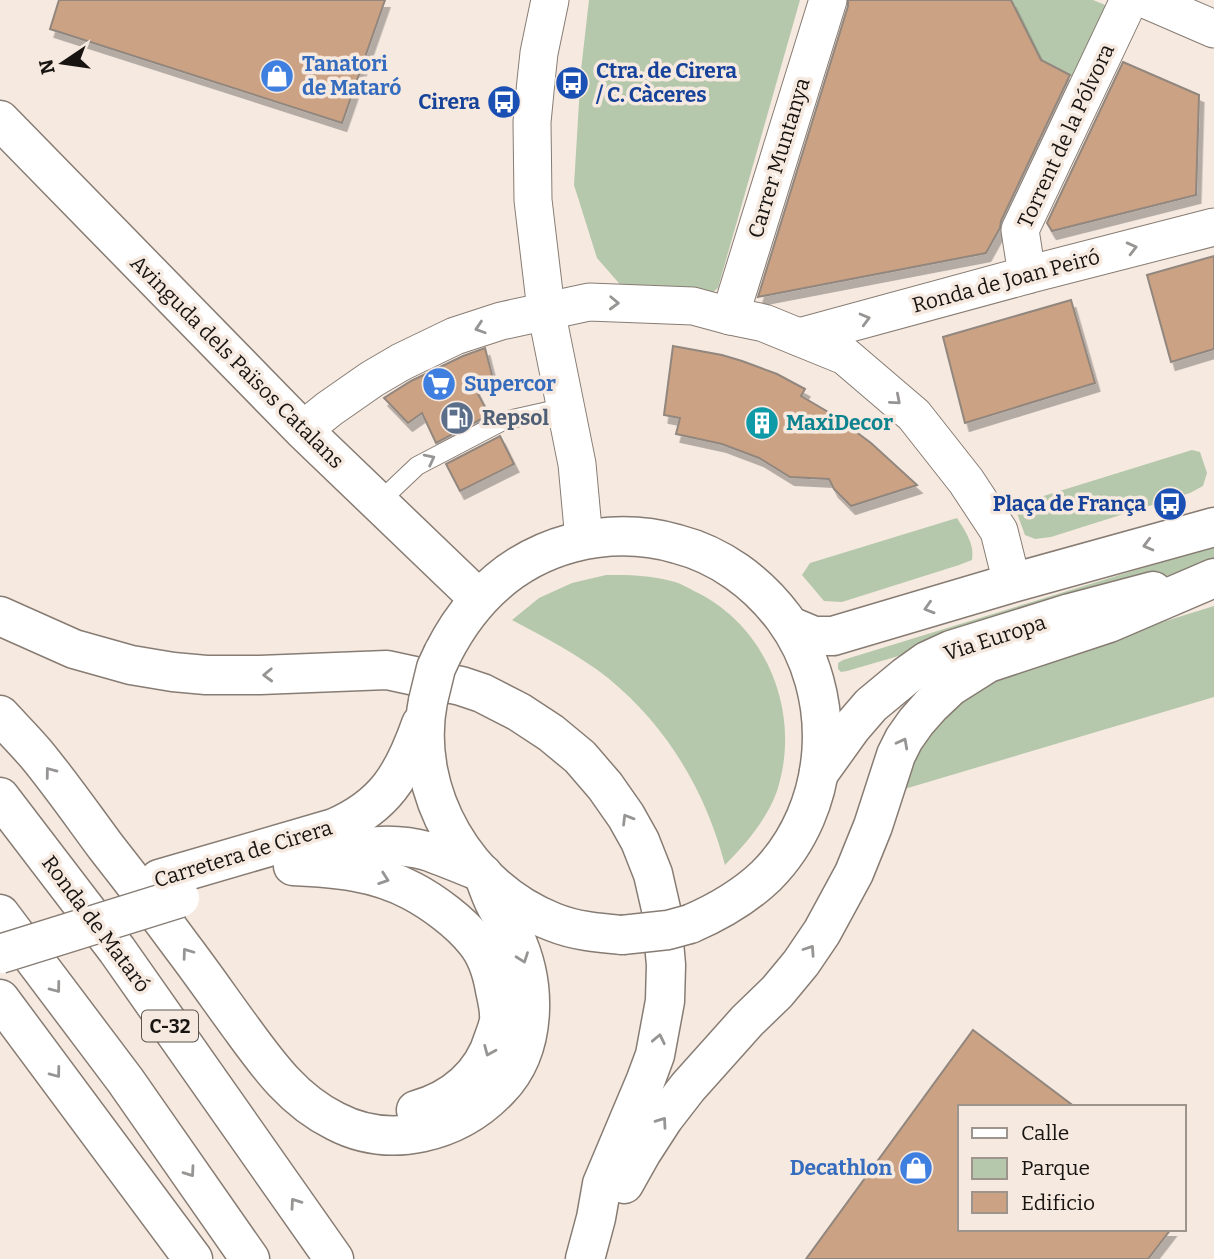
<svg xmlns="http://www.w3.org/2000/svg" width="1214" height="1259" font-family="Bitter,serif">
<defs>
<filter id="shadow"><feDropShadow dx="4.5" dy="8" stdDeviation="0" flood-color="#0004"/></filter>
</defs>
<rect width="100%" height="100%" fill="#f6e9e0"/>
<!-- green -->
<g fill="#b5c8ab">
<path d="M589 0H800L718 288 702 301 624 289 597 258 574 185 581 70Z"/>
<path d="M1011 0H1093L1115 9 1082 82 1041 60Z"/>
<path d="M1192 450 1200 452 1207 473 1203 486 1190 493 1051 537 1035 539 1025 535 1014 505Z"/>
<path d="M957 518C965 531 975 544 972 560L959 565 842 602 824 601 802 575 810 563Z"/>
<path d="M1214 546V561L1067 607 847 671 841 672 838 669V663L843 660Z"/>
<path d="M606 575C630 575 651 575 675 582 682 584 688 588 694 591 768 626 802 714 777 791 767 819 746 844 725 865 706 792 667 726 608 678 579 655 544 637 512 620L539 598 572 583Z"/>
<path d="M1214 606V697L891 793 934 715 995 674Z"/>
</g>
<!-- building -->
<g fill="#cba283" stroke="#92877e" stroke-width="2" filter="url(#shadow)">
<path d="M59 0H385L342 123 50 29Z"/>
<path d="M848 0H1011L1041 60 1070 75 1001 221 1000 228 986 253 758 297 848 6Z"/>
<path d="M1123 62 1199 95 1196 195 1052 231 1047 223Z"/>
<path d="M1214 256V349L1171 362 1147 275Z"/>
<path d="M1071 300 1095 383 965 423 943 337Z"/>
<path d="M673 346 722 355 742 361 777 374 805 389 801 396 835 416 871 443 917 485 851 506 834 489 829 479 790 477 759 458 722 444 676 434 680 418 664 415Z"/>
<path d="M485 348 493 379 474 386 489 415 436 443 422 413 408 423 384 398 411 381 463 356Z"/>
<path d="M500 436 514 464 460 491 446 464Z"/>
<path d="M973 1030 1075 1107H960V1229H1171L1148 1259H806Z"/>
</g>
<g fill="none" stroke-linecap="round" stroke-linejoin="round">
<!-- lane casing -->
<g stroke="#877c73" stroke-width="20">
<path id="lane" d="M378 503 417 466 503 421 566 407"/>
</g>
<!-- street casing -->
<g stroke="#877c73" stroke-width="39">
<g id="street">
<path d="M550 0 539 53 536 81 532 122 533 200 546 310 577 464 584 540"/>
<path d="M1147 0 1214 29"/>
<path d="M1027 275 1020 230 1129 0"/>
<path d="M730 316 828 0"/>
<path d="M799 337 1027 275 1214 227"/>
<path d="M303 430 329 409 372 379 401 362 455 336 501 321 589 302 693 306 730 316 764 323 845 356 914 415 966 481 999 531 1012 583"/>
</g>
</g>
<!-- secondary casing -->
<g stroke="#877c73" stroke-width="41">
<g id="secondary">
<path d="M0 120 303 430 478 598"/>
<path d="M790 626 814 636H833L1012 583 1214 527"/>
<path d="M443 653C471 598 512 559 572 543 607 534 642 534 677 544 720 555 757 582 784 618 840 694 834 808 766 876 744 897 718 912 690 924"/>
<path d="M428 701C410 793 468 889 553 922 575 931 599 933 622 935"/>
<path d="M819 773 852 727 871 705 906 676 927 661 951 650 1070 613 1153 591"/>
<path d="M304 862C344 849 385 839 427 851 444 857 461 864 478 871"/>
<path d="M159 879 334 828C385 806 403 775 421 724"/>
</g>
</g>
<!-- highway casing -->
<g stroke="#877c73" stroke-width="41">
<g id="highway">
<path d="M0 616 74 649 131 665 173 672 206 675H260L387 670 461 686 482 693 519 712 551 733 580 757 605 786 626 816 640 841 653 874 661 909 666 965 665 1001 655 1055 645 1082 602 1184 596 1218 585 1259"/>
<path d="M0 715C12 728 24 740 36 754 60 783 83 816 106 847 132 880 158 914 183 948 202 973 220 999 239 1025 266 1062 292 1100 335 1121 390 1150 457 1133 499 1089 538 1049 537 983 514 935 509 924 500 915 495 904 490 894 487 884 483 874"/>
<path d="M0 797 117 950 334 1259"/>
<path d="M293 866C335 868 375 871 412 891 433 902 460 922 475 941 486 954 492 972 495 990 497 999 500 1011 499 1021 498 1026 496 1032 494 1037 483 1075 453 1100 416 1110"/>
<path d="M0 914 125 1080 250 1259"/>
<path d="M0 999 193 1259"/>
<path d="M624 1184 642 1152 664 1118 688 1087 747 1021 777 992 801 963 822 932 854 873 873 826 896 755 904 739 916 722 931 705 950 687 988 663 1109 623 1214 578"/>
</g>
</g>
<!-- lane -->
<use href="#lane" stroke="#fff" stroke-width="18"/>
<!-- street -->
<use href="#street" stroke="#fff" stroke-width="37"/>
<!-- secondary -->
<use href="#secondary" stroke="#fff" stroke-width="38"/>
<!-- highway -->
<use href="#highway" stroke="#fff" stroke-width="38"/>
<!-- secondary-bridge casing -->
<g stroke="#877c73" stroke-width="41" stroke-linecap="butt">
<g id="secondary-bridge">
<path d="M428 701 436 668 443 653"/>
<path d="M622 935 668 930 690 924"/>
<path d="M0 954 180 898"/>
</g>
</g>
<!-- secondary-bridge -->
<use href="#secondary-bridge" stroke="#fff" stroke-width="38"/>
</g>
<!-- one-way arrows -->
<defs><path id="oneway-chevron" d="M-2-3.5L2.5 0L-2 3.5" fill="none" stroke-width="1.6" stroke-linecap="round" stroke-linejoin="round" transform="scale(1.75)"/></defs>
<g stroke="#979594">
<use href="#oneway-chevron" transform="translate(1132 248) rotate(-14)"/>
<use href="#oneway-chevron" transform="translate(614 303) rotate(2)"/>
<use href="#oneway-chevron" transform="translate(865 319) rotate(-15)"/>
<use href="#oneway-chevron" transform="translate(480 328) rotate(162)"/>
<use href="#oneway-chevron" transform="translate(896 400) rotate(41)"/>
<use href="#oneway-chevron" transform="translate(430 459) rotate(-27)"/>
<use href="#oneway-chevron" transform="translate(1148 545) rotate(165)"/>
<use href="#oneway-chevron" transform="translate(929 608) rotate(163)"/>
<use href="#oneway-chevron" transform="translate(268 675) rotate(178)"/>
<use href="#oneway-chevron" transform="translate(903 743) rotate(-62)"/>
<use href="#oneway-chevron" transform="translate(50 772) rotate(-127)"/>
<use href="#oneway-chevron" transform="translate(627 819) rotate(-121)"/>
<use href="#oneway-chevron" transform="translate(384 879) rotate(19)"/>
<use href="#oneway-chevron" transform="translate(810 950) rotate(-56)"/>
<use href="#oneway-chevron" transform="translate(187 953) rotate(-126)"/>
<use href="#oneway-chevron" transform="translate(523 958) rotate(70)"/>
<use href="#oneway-chevron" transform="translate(56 988) rotate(53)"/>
<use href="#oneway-chevron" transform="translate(659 1039) rotate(-78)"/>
<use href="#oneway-chevron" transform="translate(489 1051) rotate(113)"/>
<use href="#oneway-chevron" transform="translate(56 1073) rotate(53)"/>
<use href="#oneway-chevron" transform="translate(662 1122) rotate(-55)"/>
<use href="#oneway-chevron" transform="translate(190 1172) rotate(55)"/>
<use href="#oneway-chevron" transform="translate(295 1203) rotate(-125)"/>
</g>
<!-- icons -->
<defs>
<g id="shop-disc" transform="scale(1.75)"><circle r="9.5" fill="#3f7fe0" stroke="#f6e9e0"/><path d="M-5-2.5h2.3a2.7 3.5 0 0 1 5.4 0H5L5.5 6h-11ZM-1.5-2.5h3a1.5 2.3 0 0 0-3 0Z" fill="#fff"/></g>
<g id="bus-disc" transform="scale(1.75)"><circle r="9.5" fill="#1a4fb4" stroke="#f6e9e0"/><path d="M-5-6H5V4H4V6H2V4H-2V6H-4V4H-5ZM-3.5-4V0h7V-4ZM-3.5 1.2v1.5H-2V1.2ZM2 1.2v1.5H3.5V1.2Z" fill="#fff"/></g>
<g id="supermarket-disc" transform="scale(1.75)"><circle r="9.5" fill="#3f7fe0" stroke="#f6e9e0"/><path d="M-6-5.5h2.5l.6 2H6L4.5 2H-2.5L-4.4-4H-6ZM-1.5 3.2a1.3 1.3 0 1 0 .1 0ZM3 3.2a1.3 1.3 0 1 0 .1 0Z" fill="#fff"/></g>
<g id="fuel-disc" transform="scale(1.75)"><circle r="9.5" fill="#5c6f8a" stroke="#f6e9e0"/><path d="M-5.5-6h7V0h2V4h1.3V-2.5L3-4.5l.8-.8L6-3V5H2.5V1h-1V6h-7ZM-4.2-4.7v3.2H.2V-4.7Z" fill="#fff"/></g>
<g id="building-disc" transform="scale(1.75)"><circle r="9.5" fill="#0f9aa8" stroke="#f6e9e0"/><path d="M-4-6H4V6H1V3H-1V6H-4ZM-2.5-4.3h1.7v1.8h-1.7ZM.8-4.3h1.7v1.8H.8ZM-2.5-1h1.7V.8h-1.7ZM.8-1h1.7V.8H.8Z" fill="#fff"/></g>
</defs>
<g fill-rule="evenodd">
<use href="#shop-disc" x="277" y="76"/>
<use href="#bus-disc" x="572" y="83"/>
<use href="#bus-disc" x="504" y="102"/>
<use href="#supermarket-disc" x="439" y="384"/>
<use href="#fuel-disc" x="457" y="418"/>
<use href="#building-disc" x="762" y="423"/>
<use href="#bus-disc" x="1170" y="504"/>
<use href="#shop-disc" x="916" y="1168"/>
</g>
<g text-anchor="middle" stroke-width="7" stroke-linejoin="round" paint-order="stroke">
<!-- shield labels -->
<rect fill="#f6e9e0" stroke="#5b544f" stroke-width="2" x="142" y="1010.5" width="56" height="31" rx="5"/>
<g font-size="19" font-weight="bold" fill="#181411">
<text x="170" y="1033">C-32</text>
</g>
<!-- shop labels -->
<g font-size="21" font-weight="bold" fill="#366cbe" stroke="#f6e9e0" text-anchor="start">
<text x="302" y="71">Tanatori<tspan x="302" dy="24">de Mataró</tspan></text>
<text x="464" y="391">Supercor</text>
<text x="892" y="1175" text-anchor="end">Decathlon</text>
</g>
<!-- transit labels -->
<g font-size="21" font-weight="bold" fill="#164399" stroke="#f6e9e0" text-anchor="end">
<text x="596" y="78" text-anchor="start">Ctra. de Cirera<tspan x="596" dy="24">/ C. Càceres</tspan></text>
<text x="480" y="109">Cirera</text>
<text x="1146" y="511">Plaça de França</text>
</g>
<!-- street labels -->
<g font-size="21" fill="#181411" stroke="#f6e9e0">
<text transform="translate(1066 136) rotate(-65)" y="7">Torrent de la Pólvora</text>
<text transform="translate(779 158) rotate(-73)" y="7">Carrer Muntanya</text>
<text transform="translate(1006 281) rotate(-15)" y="7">Ronda de Joan Peiró</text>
<text transform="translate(237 362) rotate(45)" y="7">Avinguda dels Països Catalans</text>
<text transform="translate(995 638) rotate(-18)" y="7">Via Europa</text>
<text transform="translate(243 854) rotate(-17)" y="7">Carretera de Cirera</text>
<text transform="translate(96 924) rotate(53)" y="7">Ronda de Mataró</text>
</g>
<!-- service labels -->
<g font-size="21" font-weight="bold" fill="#4e5e75" stroke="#f6e9e0" text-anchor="start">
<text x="482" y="425">Repsol</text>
</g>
<!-- culture labels -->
<g font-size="21" font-weight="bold" fill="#0d838f" stroke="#f6e9e0" text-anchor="start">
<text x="786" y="430">MaxiDecor</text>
</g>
</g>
<!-- legend -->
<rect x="958" y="1105" width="228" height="126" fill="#f6e9e0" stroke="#9d948d" stroke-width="2"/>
<rect x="972" y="1128" width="35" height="10" fill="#ffffff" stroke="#9d948d" stroke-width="2"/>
<text x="1021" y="1140" font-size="21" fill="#181411">Calle</text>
<rect x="972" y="1158" width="35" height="21" fill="#b5c8ab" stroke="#9d948d" stroke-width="2"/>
<text x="1021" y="1175" font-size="21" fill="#181411">Parque</text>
<rect x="972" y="1192" width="35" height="21" fill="#cba283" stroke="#9d948d" stroke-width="2"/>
<text x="1021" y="1210" font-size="21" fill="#181411">Edificio</text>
<!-- north arrow -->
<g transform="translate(63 63) rotate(257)" stroke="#f6e9e0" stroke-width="5" paint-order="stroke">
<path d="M0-5L12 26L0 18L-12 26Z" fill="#181411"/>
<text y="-10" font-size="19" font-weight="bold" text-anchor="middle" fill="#181411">N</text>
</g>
</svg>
